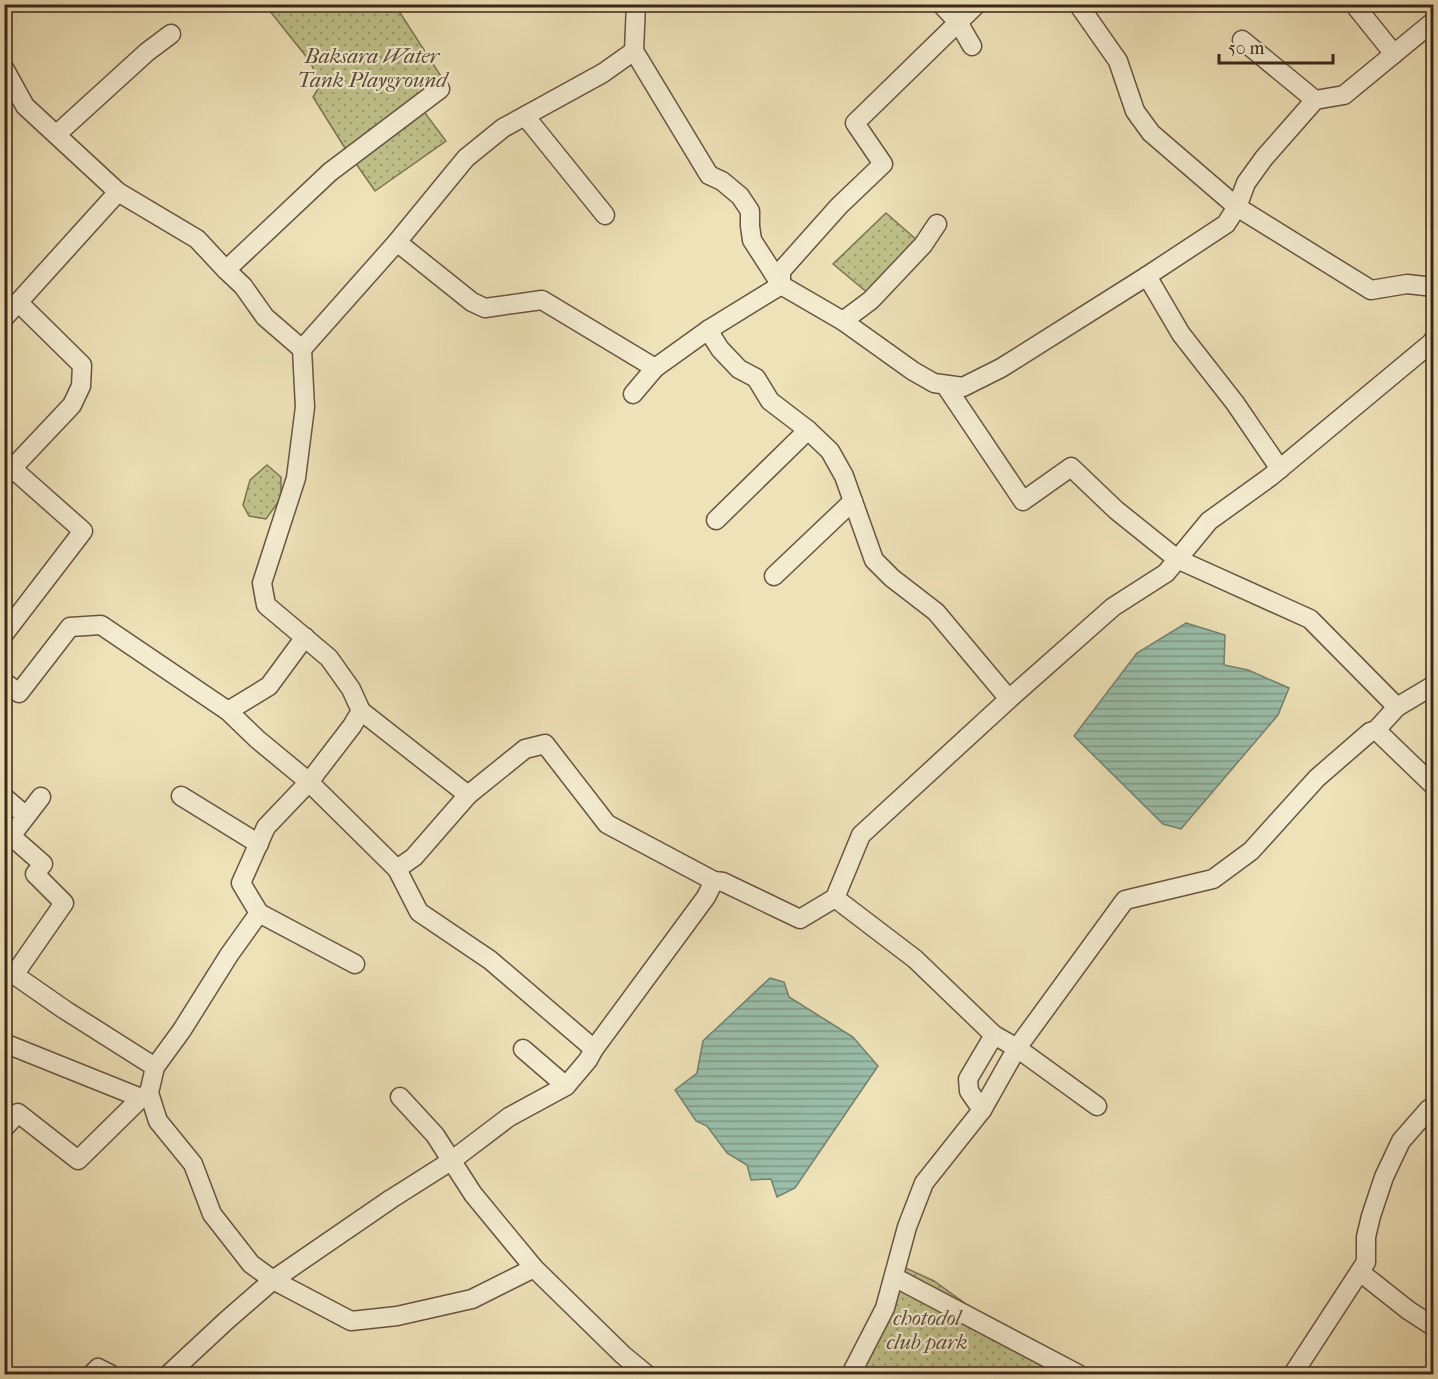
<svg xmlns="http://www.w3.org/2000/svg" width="1438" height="1379" font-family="'IM FELL French Canon',serif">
<defs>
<pattern id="park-dots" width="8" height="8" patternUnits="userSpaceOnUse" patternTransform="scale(1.5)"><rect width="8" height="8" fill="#bfc18a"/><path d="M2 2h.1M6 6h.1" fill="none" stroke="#9c9d70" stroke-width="1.8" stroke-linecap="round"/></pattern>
<pattern id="water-rules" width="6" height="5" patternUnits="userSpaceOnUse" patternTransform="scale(1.5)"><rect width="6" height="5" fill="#9abeaa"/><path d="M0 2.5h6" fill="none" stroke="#7f9a8a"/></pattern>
</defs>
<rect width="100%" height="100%" fill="#eee2b8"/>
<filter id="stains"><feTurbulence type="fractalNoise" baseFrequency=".00333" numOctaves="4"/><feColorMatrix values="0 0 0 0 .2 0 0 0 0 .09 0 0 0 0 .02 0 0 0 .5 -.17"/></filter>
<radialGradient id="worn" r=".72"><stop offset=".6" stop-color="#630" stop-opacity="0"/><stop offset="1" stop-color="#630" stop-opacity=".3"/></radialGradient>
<!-- park -->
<g fill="url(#park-dots)" stroke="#7d7452" stroke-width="1.5">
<path d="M265 5H395L446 84 416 101 446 141 375 191 343 145 313 97 321 84 309 60Z"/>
<path d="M886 213 918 241 869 294 833 264Z"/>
<path d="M267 465 281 477V498L266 519 249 516 243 505 250 480Z"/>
<path d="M897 1264 934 1281 1063 1374H859Z"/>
</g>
<!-- water -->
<g fill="url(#water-rules)" stroke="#748170" stroke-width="1.5">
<path d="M1186 623 1225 635 1224 665 1248 670 1289 688 1278 715 1181 829 1163 824 1074 736 1137 653Z"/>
<path d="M770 978 784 982 789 997 853 1037 878 1066 795 1188 777 1197 771 1179 751 1180 747 1165 727 1153 707 1126 696 1121 675 1090 697 1073 703 1041Z"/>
</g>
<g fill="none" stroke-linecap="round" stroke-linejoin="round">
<!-- minor casing -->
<g stroke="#685542" stroke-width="21">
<g id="minor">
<path d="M941 4 958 22 972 46"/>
<path d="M1078 4 1118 61 1135 111 1151 133 1237 207 1371 290 1407 284 1434 287"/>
<path d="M1357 8 1394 54"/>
<path d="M1242 40 1315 100"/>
<path d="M634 51 709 175 722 181 740 196 750 211V226L752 240 781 285 843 321 913 371 934 383 963 387 1001 368 1147 276 1226 224 1237 207 1246 183 1264 158 1315 100 1344 95 1434 21"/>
<path d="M4 68 25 106 118 192 197 239 226 270 243 286 265 317 302 349 305 407 296 478 262 583 266 605 329 658 351 689 361 711 352 726 309 782 266 827 241 883 259 913 229 955 182 1030 155 1067 149 1093 158 1121 193 1164 212 1214 251 1264 273 1280 351 1321 397 1316 472 1299 534 1268"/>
<path d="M525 116 605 215"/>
<path d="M57 134 147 52 171 34"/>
<path d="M397 242 472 302 485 308 542 300 655 368"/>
<path d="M226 270 330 172 440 89"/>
<path d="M1147 276 1181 334 1235 403 1280 469"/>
<path d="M781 285V271L839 206 883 164 855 123 977 4"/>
<path d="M4 318 118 192"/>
<path d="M843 321 871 300 923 245 937 224"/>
<path d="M708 330 720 349 739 369 756 378 770 401 808 430 830 451 844 476 874 560 892 578 936 612 1009 699"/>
<path d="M302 349 397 242 466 158 503 128 603 73 634 51 636 4"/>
<path d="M945 385 1023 501 1071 467 1116 510 1177 559 1310 619 1397 707"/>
<path d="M633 394 655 368 708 330 781 285"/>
<path d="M4 477 72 405 81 386 82 365 18 302"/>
<path d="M716 520 808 430"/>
<path d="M774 576 853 501"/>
<path d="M4 634 83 531 13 469"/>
<path d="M4 682 19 693 70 627 101 625 228 711 257 739 309 782 397 869 419 912 490 960 594 1049"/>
<path d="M228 711 269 686 305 637"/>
<path d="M361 711 468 795"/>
<path d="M1376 730 1434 786"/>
<path d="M181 796 259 844"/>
<path d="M4 797 26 816"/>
<path d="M397 869 414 857 468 795 525 749 545 744 607 824 714 881 723 882 800 919 835 898 861 835 1009 699 1113 607 1166 573 1209 521 1270 477 1431 343 1434 339"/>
<path d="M835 898 915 959 994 1035 1017 1048 1097 1106"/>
<path d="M259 913 355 964"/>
<path d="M6 969 65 1010 155 1067"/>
<path d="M14 975 64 903 35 874 43 864 11 836 41 797"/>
<path d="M4 1043 141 1098 149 1093"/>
<path d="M523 1049 566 1086"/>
<path d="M400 1097 435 1135 473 1194 534 1268 623 1355 646 1374"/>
<path d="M982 1110 969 1091 968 1079 994 1035"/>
<path d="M4 1128 18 1113 78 1160 141 1098"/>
<path d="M1360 1272 1408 1310 1434 1327"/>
<path d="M894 1277 1078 1374"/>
<path d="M92 1374 98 1368 110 1374"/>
<path d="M169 1374 227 1320 273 1280 391 1199 451 1161 509 1117 566 1086 588 1060 594 1049 706 897 714 881"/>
<path d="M851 1374 885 1308 907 1227 924 1183 982 1110 1017 1048 1125 900 1213 879 1251 851 1317 778 1370 732 1376 730 1397 707 1434 685"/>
<path d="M1293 1374 1366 1262V1237L1371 1216 1384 1177 1401 1141 1429 1109 1434 1107"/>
</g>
</g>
<!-- minor -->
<use href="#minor" stroke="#f4ecd1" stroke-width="18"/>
</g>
<g text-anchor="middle" stroke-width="4.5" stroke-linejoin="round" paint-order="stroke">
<!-- park labels -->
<g font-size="21" font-style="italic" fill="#5c4d36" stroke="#f4ecd1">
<text x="372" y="63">Baksara Water<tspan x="372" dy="24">Tank Playground</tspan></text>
<text x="927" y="1325">chotodol<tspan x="927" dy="24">club park</tspan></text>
</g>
</g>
<!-- margin -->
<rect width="1438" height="1379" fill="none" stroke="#eee2b8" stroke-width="24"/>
<rect x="6" y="6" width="1426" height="1367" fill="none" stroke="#3b261a" stroke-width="3"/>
<rect x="12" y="12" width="1414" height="1355" fill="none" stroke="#3b261a" stroke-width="1.5"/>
<!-- scale -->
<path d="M1219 54v9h114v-9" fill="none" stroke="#3b261a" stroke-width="3"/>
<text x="1228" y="54" font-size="18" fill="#3b261a" stroke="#f4ecd1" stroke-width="4.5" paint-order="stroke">50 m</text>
<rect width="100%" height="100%" filter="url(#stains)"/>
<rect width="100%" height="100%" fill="url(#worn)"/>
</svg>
